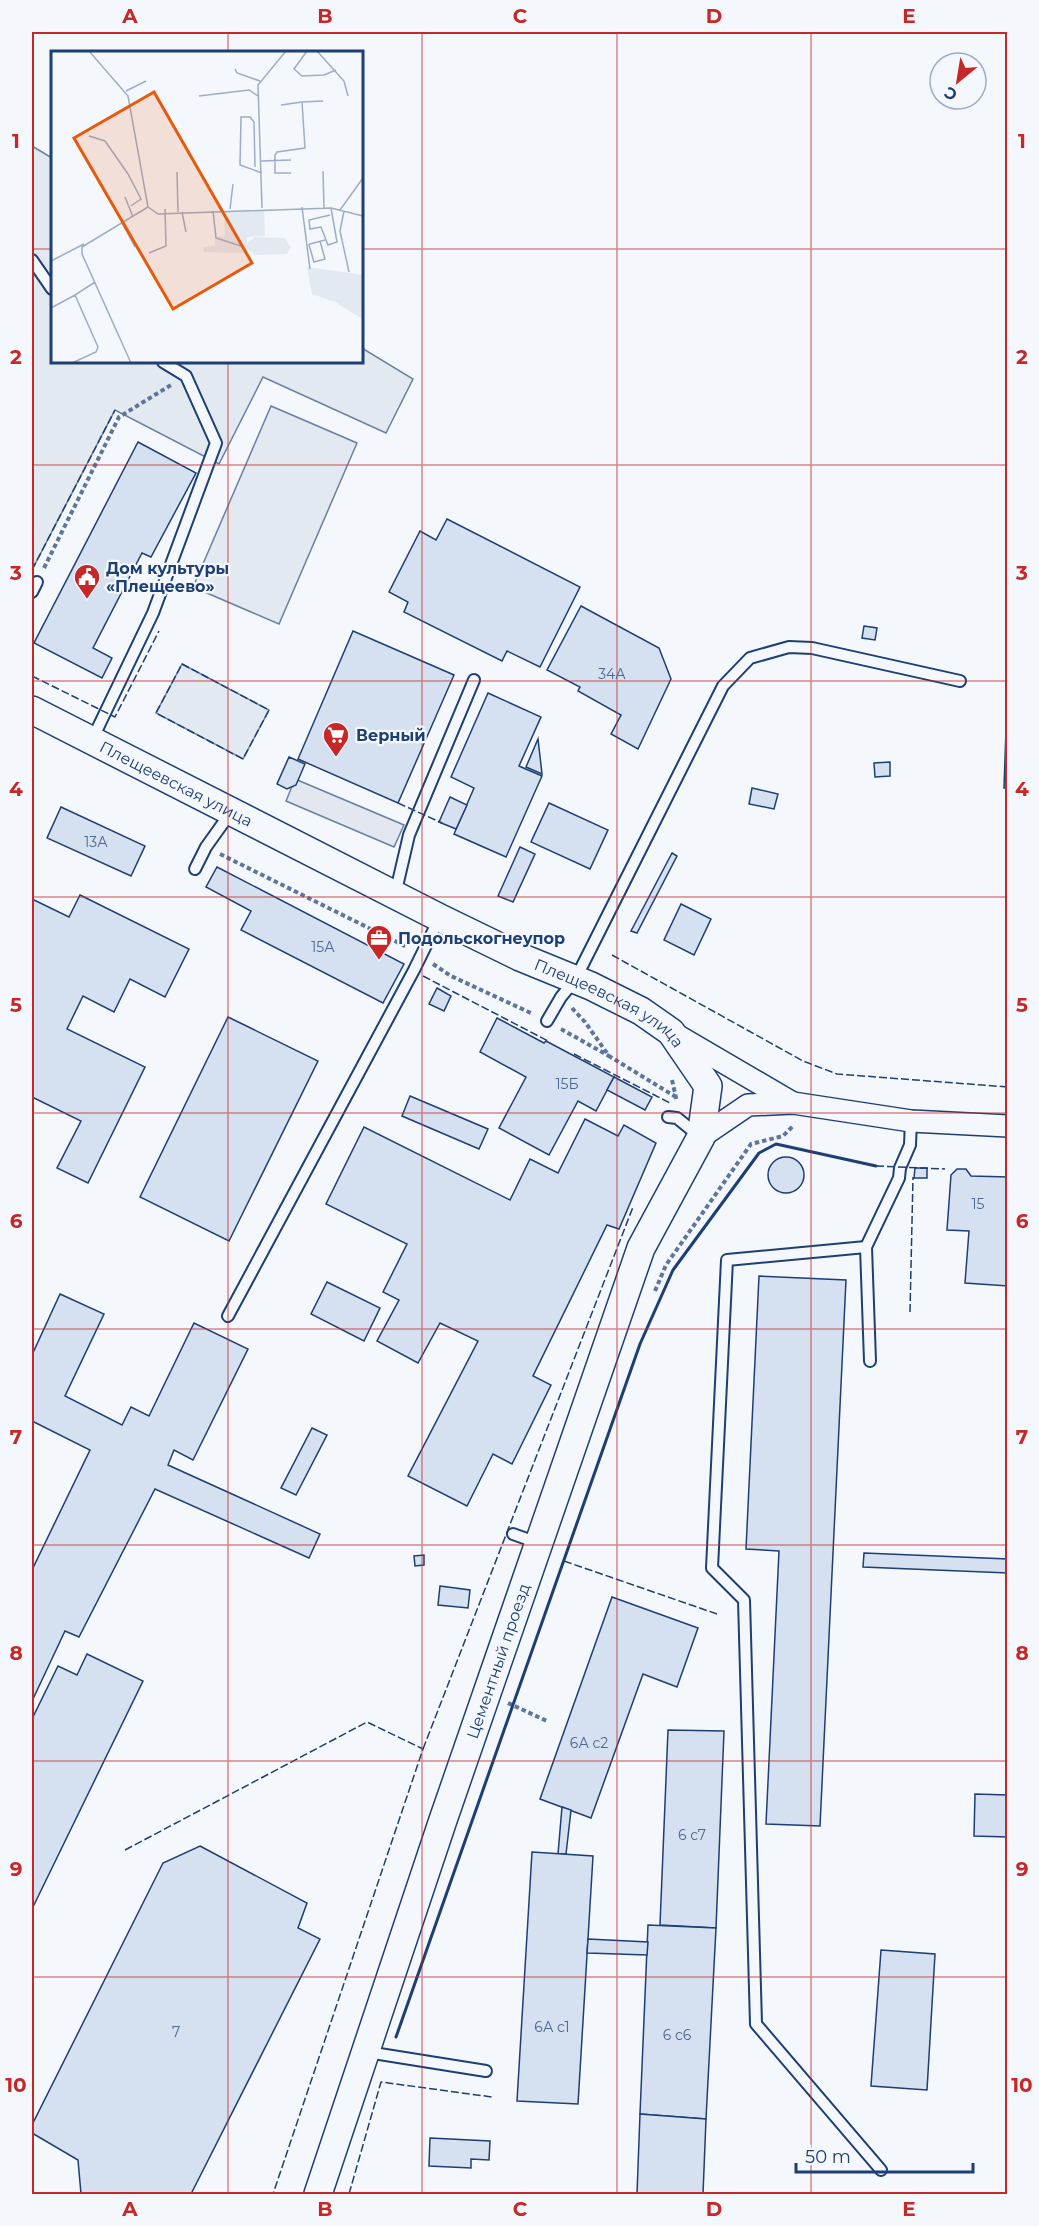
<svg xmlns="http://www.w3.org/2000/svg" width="1039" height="2226" font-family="Montserrat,sans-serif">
<rect width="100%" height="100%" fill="#f4f7fb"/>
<!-- green -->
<g fill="#e3e9f0" stroke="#687fa3" stroke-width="1.5">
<path d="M32 146 52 158V362H362V348L413 379 386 433 263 377 219 464 115 410 32 570Z"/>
<path d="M271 406 357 443 279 624 193 587Z"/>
<path d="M182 664 269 710 243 759 156 713Z"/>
</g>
<!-- parking -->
<path fill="#e3e8f0" stroke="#687fa3" stroke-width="1.5" d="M295 779 404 825 394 847 286 801Z"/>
<!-- building -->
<g fill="#d5e0f0" stroke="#1d3f73" stroke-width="1.5">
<path d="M138 442 196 473 151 557 142 553 93 648 112 658 102 678 34 643Z"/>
<path d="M447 519 580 587 540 667 507 651 502 661 404 612 408 602 389 592 420 531 436 540Z"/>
<path d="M581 606 659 648 671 679 638 749 611 734 621 715 578 691 580 687 547 670Z"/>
<path d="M864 626 877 628 875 640 862 638Z"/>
<path d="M353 631 454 675 398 803 298 759Z"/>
<path d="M1008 671V788H1004Z"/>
<path d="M488 693 541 717 519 766 542 776 506 857 454 834 474 788 451 777Z"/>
<path d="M538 739 542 774 526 767Z"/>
<path d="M289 757 305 764 296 785 287 789 277 784Z"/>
<path d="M890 762V776L875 777 874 763Z"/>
<path d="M752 788 778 794 774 809 749 804Z"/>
<path d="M450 797 467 805 456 829 439 822Z"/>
<path d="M549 803 608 830 590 869 531 842Z"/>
<path d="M61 807 145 846 131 876 47 838Z"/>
<path d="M520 847 535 854 513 902 498 896Z"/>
<path d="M672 853 677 856 637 933 631 931Z"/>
<path d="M217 867 404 964 383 1003 241 930 251 911 206 887Z"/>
<path d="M80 895 189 949 165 997 130 979 114 1012 83 996 67 1029 145 1067 88 1183 57 1168 81 1121 32 1097V899L69 917Z"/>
<path d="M681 904 711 919 694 955 664 940Z"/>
<path d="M437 988 451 996 444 1011 429 1004Z"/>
<path d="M228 1017 318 1061 229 1241 140 1197Z"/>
<path d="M497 1018 544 1043 546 1041 614 1077 596 1111 578 1101 549 1155 499 1128 526 1077 480 1052Z"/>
<path d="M614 1077 652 1097 645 1110 607 1090Z"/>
<path d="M410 1096 488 1129 479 1149 402 1116Z"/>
<path d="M585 1119 618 1136 624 1125 656 1143 619 1229 607 1225 533 1376 551 1385 512 1464 493 1454 467 1506 408 1476 478 1341 440 1323 418 1363 377 1341 399 1300 383 1292 407 1244 326 1204 364 1127 510 1200 530 1159 558 1173Z"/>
<circle cx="786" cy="1175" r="18"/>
<path d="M915 1168H927V1178H914Z"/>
<path d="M957 1169H966L971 1176 1008 1177V1286L965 1283 969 1231 947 1230 951 1175Z"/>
<path d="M759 1276 846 1280 820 1826 766 1824 779 1551 746 1549Z"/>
<path d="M327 1282 380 1308 364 1341 311 1314Z"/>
<path d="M60 1294 104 1314 65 1396 122 1425 131 1407 149 1416 194 1323 248 1349 193 1460 174 1450 168 1465 320 1534 309 1558 155 1489 79 1637 65 1631 33 1699 32 1570 90 1450 32 1421V1355Z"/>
<path d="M312 1428 327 1435 296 1495 281 1488Z"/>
<path d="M864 1553 1008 1559V1573L863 1567Z"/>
<path d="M424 1555V1565L415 1566 414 1556Z"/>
<path d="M440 1586 470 1590 468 1608 438 1605Z"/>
<path d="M612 1597 698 1628 677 1687 643 1674 591 1818 540 1799Z"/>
<path d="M87 1654 143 1681 32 1909V1719L58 1666 77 1675Z"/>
<path d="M668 1730 724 1731 716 1928 660 1925Z"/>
<path d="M975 1794 1008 1795V1837L974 1836Z"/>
<path d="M562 1807 571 1810 566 1854H558Z"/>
<path d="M200 1846 307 1903 298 1928 320 1939 191 2194H81L78 2160 32 2133V2125L163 1863Z"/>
<path d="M532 1852 593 1856 578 2104 517 2101Z"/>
<path d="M648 1925 716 1928 706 2119 640 2114Z"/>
<path d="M588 1939 648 1942 647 1955 587 1953Z"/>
<path d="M881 1950 935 1954 927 2090 871 2086Z"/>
<path d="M640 2114 706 2119 703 2194H637Z"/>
<path d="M430 2138 490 2141 489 2160 471 2159V2168L429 2166Z"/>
</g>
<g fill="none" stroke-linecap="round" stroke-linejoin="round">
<!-- service casing -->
<g stroke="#1d3f73" stroke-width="14">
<g id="service">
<path d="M32 260 52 289"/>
<path d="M32 592 37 582"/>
<path d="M92 740 153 613 216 443 186 376 163 362"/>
<path d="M195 869 206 847 231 812"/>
<path d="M395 895 409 835 474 680"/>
<path d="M547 1021 561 997 575 980 723 686 750 658 789 647 812 648 960 681"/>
<path d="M668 1117 677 1118 698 1135"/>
<path d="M866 1247 727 1260 712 1568 744 1600 756 2024 881 2170"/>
<path d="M228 1316 414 970 439 919"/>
<path d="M870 1361 866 1247 899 1178 900 1168 910 1145 911 1121"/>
<path d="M513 1534 538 1543"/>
<path d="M367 2052 486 2071"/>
</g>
</g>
<!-- minor casing -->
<g stroke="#1d3f73" stroke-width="24">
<g id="minor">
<path d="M675 1034 793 1103"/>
<path d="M701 1137 748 1105 793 1103 911 1121 1008 1126"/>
</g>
</g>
<!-- tertiary casing -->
<g stroke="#1d3f73" stroke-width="30">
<g id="tertiary">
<path id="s1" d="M32 710 440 918 520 957 591 986 641 1011 671 1032 708 1086 701 1137 641 1248 443 1820 318 2194"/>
</g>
</g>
<!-- path -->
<g stroke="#5e769c" stroke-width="4" stroke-dasharray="4.5 3" stroke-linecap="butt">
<path d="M44 568 119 417 171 385"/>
<path d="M220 854 407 947"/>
<path d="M433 964 451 976 533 1014"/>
<path d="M572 1008 585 1022 609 1056 676 1097"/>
<path d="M561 1029 609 1056"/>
<path d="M672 1080 677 1102"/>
<path d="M655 1291 666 1265 751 1144 783 1136 793 1126"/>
<path d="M508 1703 547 1721"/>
</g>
<!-- service -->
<use href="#service" stroke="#f4f7fb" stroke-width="10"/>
<!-- minor -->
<use href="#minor" stroke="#f4f7fb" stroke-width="21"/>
<!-- tertiary -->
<use href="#tertiary" stroke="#f4f7fb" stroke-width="27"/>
<!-- fence -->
<g stroke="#1d3f73" stroke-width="1.5" stroke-dasharray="8 3" stroke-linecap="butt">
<path d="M32 570 115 410"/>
<path d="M182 664 269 710 243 759 156 713Z"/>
<path d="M32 676 115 717 159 631"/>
<path d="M398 803 442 823"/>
<path d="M612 955 803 1061 837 1074 1008 1087"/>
<path d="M423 976 550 1042"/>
<path d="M574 1054 672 1104"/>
<path d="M876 1166 945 1169"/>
<path d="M910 1312 913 1177"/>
<path d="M564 1561 717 1614"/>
<path d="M423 1749 633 1207"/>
<path d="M125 1850 367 1722 423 1749 273 2194"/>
<path d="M349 2194 381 2082 492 2097"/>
</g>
<!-- wall -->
<path stroke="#1d3f73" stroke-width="3" d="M396 2037 640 1344 673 1270 759 1153 776 1144 876 1166"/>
</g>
<!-- grid -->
<path fill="none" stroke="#c62828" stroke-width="1.5" stroke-opacity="0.55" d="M228 32V52M422 32V2194M617 32V2194M811 32V2194M32 249H52M362 249H1008M228 362V2194M32 465H1008M32 681H1008M32 897H1008M32 1113H1008M32 1329H1008M32 1545H1008M32 1761H1008M32 1977H1008"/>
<!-- icons -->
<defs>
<g id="civic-pin" transform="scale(1.35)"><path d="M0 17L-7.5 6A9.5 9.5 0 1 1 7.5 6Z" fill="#c62828" stroke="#f4f7fb"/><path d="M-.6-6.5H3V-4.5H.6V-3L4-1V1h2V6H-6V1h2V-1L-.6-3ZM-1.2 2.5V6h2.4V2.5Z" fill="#fff"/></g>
<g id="supermarket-pin" transform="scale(1.35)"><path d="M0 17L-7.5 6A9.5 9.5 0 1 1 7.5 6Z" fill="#c62828" stroke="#f4f7fb"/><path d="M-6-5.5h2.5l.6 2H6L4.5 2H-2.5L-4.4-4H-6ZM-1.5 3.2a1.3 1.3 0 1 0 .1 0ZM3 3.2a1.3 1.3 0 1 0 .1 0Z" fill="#fff"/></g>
<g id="office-pin" transform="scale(1.35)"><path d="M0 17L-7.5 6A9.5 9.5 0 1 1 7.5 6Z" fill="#c62828" stroke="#f4f7fb"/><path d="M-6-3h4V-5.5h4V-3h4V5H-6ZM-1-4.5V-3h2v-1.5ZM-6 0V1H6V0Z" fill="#fff"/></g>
</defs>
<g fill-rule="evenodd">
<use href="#civic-pin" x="87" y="577"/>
<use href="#supermarket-pin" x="336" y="735"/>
<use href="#office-pin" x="379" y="938"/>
</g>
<g text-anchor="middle" stroke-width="4.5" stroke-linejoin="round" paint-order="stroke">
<!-- number labels -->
<g font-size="14" fill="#4b6792">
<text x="612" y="679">34А</text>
<text x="96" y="847">13А</text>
<text x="323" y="952">15А</text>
<text x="567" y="1089">15Б</text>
<text x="978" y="1209">15</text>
<text x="589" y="1748">6А с2</text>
<text x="692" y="1840">6 с7</text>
<text x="552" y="2032">6А с1</text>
<text x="176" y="2037">7</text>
<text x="677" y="2040">6 с6</text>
</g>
<!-- poi labels -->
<g font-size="16" font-weight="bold" fill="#1d3f73" stroke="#f4f7fb" text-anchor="start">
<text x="106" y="574">Дом культуры<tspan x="106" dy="18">«Плещеево»</tspan></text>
<text x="356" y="741">Верный</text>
<text x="398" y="944">Подольскогнеупор</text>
</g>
<!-- street labels -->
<g font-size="16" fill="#1d3f73" stroke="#f4f7fb">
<text dy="6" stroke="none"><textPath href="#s1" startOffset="162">Плещеевская улица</textPath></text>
<text dy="6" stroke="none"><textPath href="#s1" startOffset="648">Плещеевская улица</textPath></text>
<text transform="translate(498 1661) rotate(-71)" y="6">Цементный проезд</text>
</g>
</g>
<!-- overview -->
<g transform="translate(51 51)">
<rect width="312" height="312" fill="#f4f7fb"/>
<path d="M213 159 214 185 196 186V192L204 186 233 187 240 196 236 203 204 204 197 199 196 202 153 201 152 196 164 195V186L174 185 173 161ZM256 216 312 224V268L284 251 261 243Z" fill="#e3e9f0"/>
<path fill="none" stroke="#9eadc5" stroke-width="1.5" d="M38 0 77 45 97 156M256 0 243 18 251 25 273 24 285 19M266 0 293 30 297 45M184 18 186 22 209 30M75 40 95 30M148 45 198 39 207 45M230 54 251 51M38 85 54 90 77 123 90 148 80 155M210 110 240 109M204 116 203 71 199 66H190L189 114 211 122M272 120 273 157M126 121 127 161M240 122H224V104L226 101 254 97 251 51 272 50M74 146 82 166M97 156 107 163 280 157 312 165M251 156 259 218M211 157 207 34 235 0M179 158 182 133M289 159 312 127M162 160 165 187 193 196M293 160 289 180 298 221M131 161 135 181M279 164 258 169 259 178 270 176 277 194 286 191 280 157M71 172 84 196M269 190 274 208 263 211 258 194 259 193 274 189M98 202 115 195 114 158M0 210 33 193M0 257 24 244M21 312 45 301 47 296 24 244 44 231M80 312 31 203V196L97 156"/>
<path fill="#e8590c" fill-opacity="0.15" stroke="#e8590c" stroke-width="3" d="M103 41 201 212 122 258 23 87Z"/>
<rect width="312" height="312" fill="none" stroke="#1d3f73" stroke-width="3"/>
</g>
<!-- border -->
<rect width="1039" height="2226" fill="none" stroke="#f4f7fb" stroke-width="66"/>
<!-- north arrow -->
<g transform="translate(958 81) rotate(210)"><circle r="28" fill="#f4f7fb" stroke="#9eadc5" stroke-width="1.5"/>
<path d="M0-4.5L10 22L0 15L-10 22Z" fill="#c62828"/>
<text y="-9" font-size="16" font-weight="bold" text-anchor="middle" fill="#1d3f73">С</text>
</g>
<!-- scale -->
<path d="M796 2163v9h177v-9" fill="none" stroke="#1d3f73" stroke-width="3"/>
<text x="805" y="2163" font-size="18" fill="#1d3f73" stroke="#f4f7fb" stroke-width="4.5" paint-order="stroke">50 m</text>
<rect x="33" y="33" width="973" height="2160" fill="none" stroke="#c62828" stroke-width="2"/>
<g font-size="20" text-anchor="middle" font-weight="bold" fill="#c62828">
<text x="130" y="23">A</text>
<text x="325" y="23">B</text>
<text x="520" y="23">C</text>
<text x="714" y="23">D</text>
<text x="909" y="23">E</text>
<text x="16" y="148">1</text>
<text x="1022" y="148">1</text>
<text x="16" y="364">2</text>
<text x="1022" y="364">2</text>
<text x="16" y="580">3</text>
<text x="1022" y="580">3</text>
<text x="16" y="796">4</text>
<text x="1022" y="796">4</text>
<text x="16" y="1012">5</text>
<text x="1022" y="1012">5</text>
<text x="16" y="1228">6</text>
<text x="1022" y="1228">6</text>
<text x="16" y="1444">7</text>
<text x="1022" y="1444">7</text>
<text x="16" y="1660">8</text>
<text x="1022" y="1660">8</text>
<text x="16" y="1876">9</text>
<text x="1022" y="1876">9</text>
<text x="16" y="2092">10</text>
<text x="1022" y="2092">10</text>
<text x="130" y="2216">A</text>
<text x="325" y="2216">B</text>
<text x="520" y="2216">C</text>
<text x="714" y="2216">D</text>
<text x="909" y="2216">E</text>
</g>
</svg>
